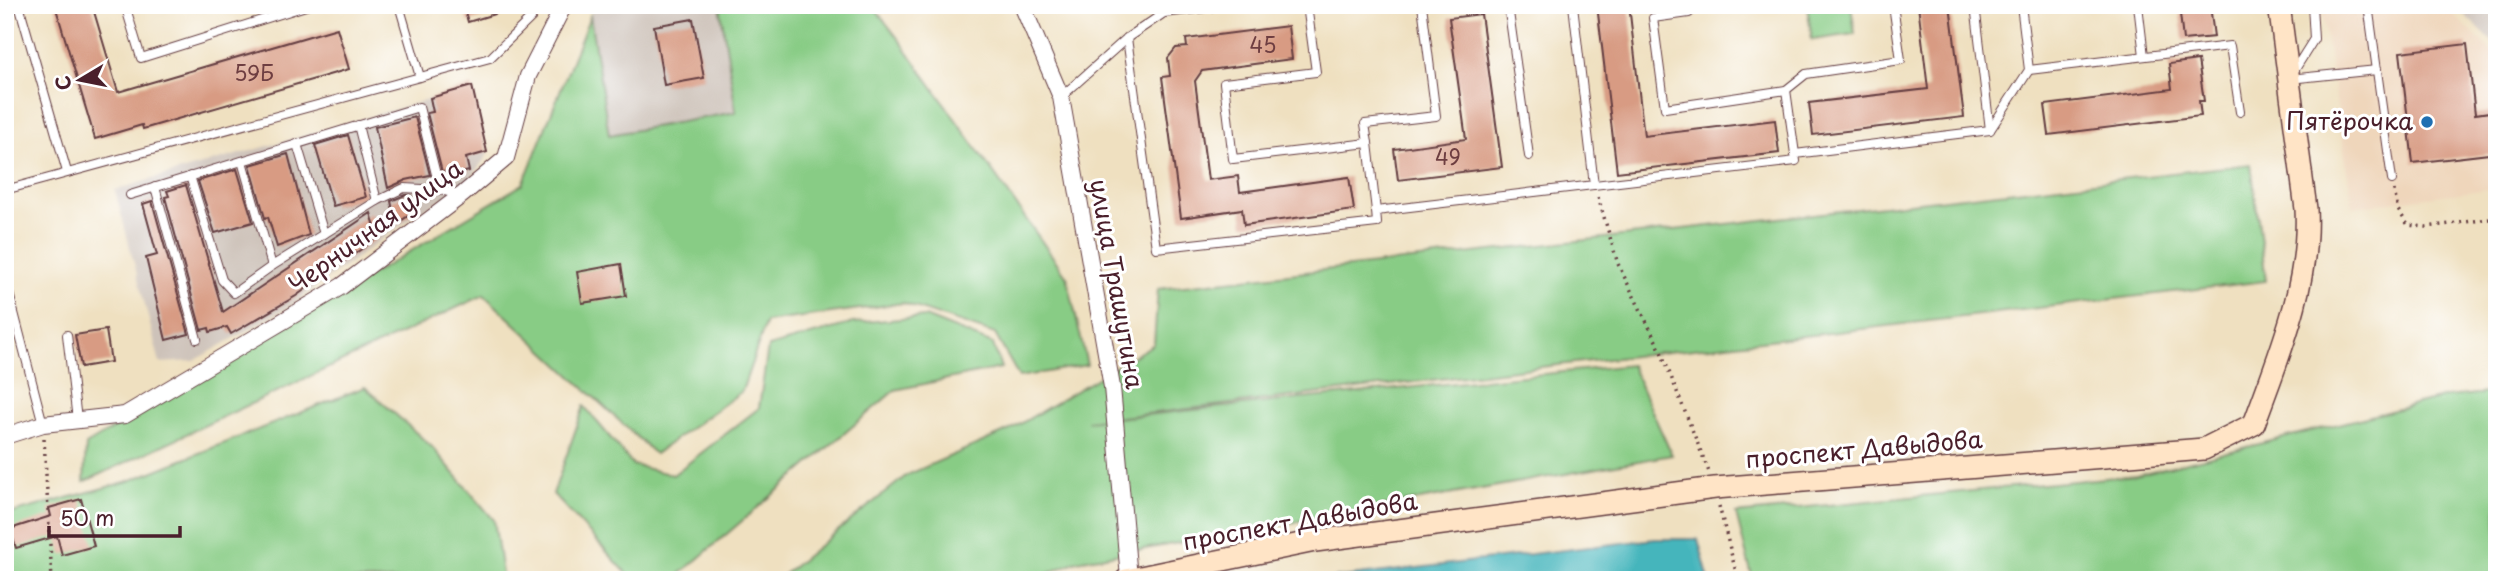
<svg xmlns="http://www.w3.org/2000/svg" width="2502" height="585" font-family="'Playpen Sans',sans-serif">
<rect width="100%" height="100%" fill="#fff"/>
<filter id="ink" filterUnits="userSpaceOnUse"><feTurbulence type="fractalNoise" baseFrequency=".0143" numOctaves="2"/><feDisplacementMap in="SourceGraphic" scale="14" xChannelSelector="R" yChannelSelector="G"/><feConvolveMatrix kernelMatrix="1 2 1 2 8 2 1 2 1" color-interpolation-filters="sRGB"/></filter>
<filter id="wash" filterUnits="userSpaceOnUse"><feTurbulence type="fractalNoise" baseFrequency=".00686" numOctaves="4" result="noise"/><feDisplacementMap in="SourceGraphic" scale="28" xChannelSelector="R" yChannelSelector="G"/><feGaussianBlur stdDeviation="1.57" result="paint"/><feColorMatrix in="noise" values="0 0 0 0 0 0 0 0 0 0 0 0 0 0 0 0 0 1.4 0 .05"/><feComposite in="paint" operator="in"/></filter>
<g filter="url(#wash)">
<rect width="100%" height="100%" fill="#efe0c0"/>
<!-- built -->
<path fill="#efd6bb" d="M2321 5H2443L2497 56V188L2353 207Z"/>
<!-- industrial -->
<g fill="#cdc2b9">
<path d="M594 5H720L736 112 609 135 590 16Z"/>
<path d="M2454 5H2497V46Z"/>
<path d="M472 87 488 154 469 181 414 216 291 305 194 361 160 363 115 190Z"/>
</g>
<!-- green -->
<g fill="#88cc85" stroke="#697658" stroke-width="2">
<path d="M720 5H872L901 42 1067 277 1087 365 1019 377 995 334 903 303 766 322 742 391 655 454 484 295 84 482 86 445 523 184 590 16 609 135 736 112Z"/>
<path d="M1807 5H1851L1855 34 1812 40Z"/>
<path d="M2251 164 2266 281 1087 421 1631 365 1672 455 1077 561 1033 580H777L907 475 1010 430 1154 344 1158 289Z"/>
<path d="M925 317 993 344 1001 368 895 390 673 580H633L553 494 584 406 633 465 673 475 759 408 768 347 853 323Z"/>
<path d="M365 387 432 447 494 520 503 580H5V515L129 481Z"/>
<path d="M2497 392V580H1753L1736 514 2136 475 2446 397Z"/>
</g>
<!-- water -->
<path fill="#45b5bc" stroke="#486a74" stroke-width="2" d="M1655 539H1698L1709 580H1318Z"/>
<g id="blocks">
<!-- building -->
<g fill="#d89b83">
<path d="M55 5H92L118 92 337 28 349 69 143 129 142 125 95 139Z"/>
<path d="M463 5H511V9L468 22Z"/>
<path d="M1597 5H1629L1644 136 1775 120 1779 153 1617 172Z"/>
<path d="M1918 5H1950L1964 117 1813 135 1809 103 1928 89Z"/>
<path d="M2179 5H2210L2214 37 2183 40Z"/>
<path d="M1481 14 1502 167 1398 180 1394 149 1466 139 1449 18Z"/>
<path d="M693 19 704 78 664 85 654 26Z"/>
<path d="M1288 26 1292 59 1202 71 1195 81 1208 180 1238 176 1240 192 1349 177 1354 210 1244 225 1242 209 1181 218 1162 77 1170 76 1168 58 1176 48 1187 47 1186 39Z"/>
<path d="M2467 44 2475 114 2497 111V153L2413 163 2400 52Z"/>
<path d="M2198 60 2204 101H2199L2201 116 2049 135 2045 105 2172 89 2169 64Z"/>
<path d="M472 86 487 152 466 158 469 171 449 176 448 171 442 172 427 113 433 112 430 98Z"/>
<path d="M415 117 430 175 406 180 388 188 375 127Z"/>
<path d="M348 135 366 197 333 206 315 145Z"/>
<path d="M288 154 309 235 277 247 268 217 265 218 250 165Z"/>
<path d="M237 169 253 222 215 233 198 181Z"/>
<path d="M186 185 223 312 371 213 378 237 296 296 231 334 227 327 210 332 209 328 201 330 165 197 169 196 167 191Z"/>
<path d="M405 195H411L417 210 396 224 391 201Z"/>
<path d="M152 201 189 334 166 340 146 258 157 255 143 204Z"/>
<path d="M621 264 626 296 582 303 577 272Z"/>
<path d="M106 330 111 362 81 367 75 335Z"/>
<path d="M81 499 94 546 62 555 57 536 16 548 10 529 51 516 49 508Z"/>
</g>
</g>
</g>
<g filter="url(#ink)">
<use href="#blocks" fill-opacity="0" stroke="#633c41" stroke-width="2"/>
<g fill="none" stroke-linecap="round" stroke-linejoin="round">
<!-- lane casing -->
<g stroke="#633c41" stroke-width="10">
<g id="lane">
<path d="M19 5 67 172"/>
<path d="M125 5 141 58 309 5"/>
<path d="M399 5 420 77 490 58 532 17 531 5"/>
<path d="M1307 5 1316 72 1224 83 1233 159 1368 143 1365 124 1436 116 1422 5"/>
<path d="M1508 5 1529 156"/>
<path d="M1573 5 1594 185"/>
<path d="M1697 5 1689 13 1653 18 1665 108 1786 90 1806 74 1901 60 1893 5"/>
<path d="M1975 5 1990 130"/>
<path d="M2138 5 2144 56"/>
<path d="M2368 5 2392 180"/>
<path d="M1164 13 1230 5"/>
<path d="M1127 38 1156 248 1377 223 1376 211 1796 161 1795 154 1990 130 2029 70 2021 5"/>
<path d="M2029 70 2230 46 2240 112"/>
<path d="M2292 74 2314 39 2312 5"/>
<path d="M2289 79 2377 70"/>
<path d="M1786 90 1795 154"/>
<path d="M1061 97 1127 38 1164 13 1158 5"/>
<path d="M358 125 377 201"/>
<path d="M1368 143 1376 211"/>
<path d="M297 144 324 234"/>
<path d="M242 161 272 266"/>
<path d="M190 176 222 280 234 293 272 266 377 201 404 188 440 190 462 195"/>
<path d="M155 187 197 339"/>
<path d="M5 190 420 77"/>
<path d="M130 195 419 107 440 190"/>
<path d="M5 278 43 424"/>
<path d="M67 335 77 420"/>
</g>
</g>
<!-- street casing -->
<g stroke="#633c41" stroke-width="18">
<g id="street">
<path d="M1022 5 1061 97 1112 387 1129 578"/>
<path d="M5 436 43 424 125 415 342 286 462 195 506 158 528 76 564 5"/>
</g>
</g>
<!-- secondary casing -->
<g stroke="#633c41" stroke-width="24">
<path id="secondary" d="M1126 580 1315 541 1715 488 2204 449 2254 424C2279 355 2310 284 2306 209L2279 5"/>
</g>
<!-- path -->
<g stroke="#633c41" stroke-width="3.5" stroke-dasharray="2 5" stroke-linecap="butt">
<path d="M2394 190 2398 210 2408 225 2426 227 2497 218"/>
<path d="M1598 197 1618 264 1660 349 1709 472"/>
<path d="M44 439 52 580"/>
<path d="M1719 506 1738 580"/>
</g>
<!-- lane -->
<use href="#lane" stroke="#fff" stroke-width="8"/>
<!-- street -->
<use href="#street" stroke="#fff" stroke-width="16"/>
<!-- secondary -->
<use href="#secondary" stroke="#ffe4c6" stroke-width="21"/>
</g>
</g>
<!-- markers -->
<circle fill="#1f6fb2" stroke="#fff" stroke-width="2.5" cx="2427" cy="122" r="7"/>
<g text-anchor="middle" stroke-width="6" stroke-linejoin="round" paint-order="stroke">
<!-- number labels -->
<g font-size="21" fill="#6e3e41">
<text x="1263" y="53">45</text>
<text x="254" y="81">59Б</text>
<text x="1448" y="165">49</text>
</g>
<!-- poi labels -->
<g font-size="24" fill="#4a1f2b" stroke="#fff" text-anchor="end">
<text x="2413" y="130">Пятёрочка</text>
</g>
<!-- street labels -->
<g font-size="24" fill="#4a1f2b" stroke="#fff">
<text transform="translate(376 227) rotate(-36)" y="8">Черничная улица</text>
<text transform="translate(1116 284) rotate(80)" y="8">улица Трашутина</text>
<text transform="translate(1864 450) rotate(-5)" y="8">проспект Давыдова</text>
<text transform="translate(1300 522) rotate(-10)" y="8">проспект Давыдова</text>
</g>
</g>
<!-- margin -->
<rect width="2502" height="585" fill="none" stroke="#fff" stroke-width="28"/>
<!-- north arrow -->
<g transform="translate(80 80) rotate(260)" stroke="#ffffff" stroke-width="5" paint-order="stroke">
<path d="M0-5L12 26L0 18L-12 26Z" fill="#4a1f2b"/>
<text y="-10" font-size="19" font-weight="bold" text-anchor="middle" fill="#4a1f2b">С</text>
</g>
<!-- scale -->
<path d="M49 526v10h131v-10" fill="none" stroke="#4a1f2b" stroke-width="3.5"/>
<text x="60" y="526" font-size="21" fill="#4a1f2b" stroke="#ffffff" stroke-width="5" paint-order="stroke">50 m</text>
</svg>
